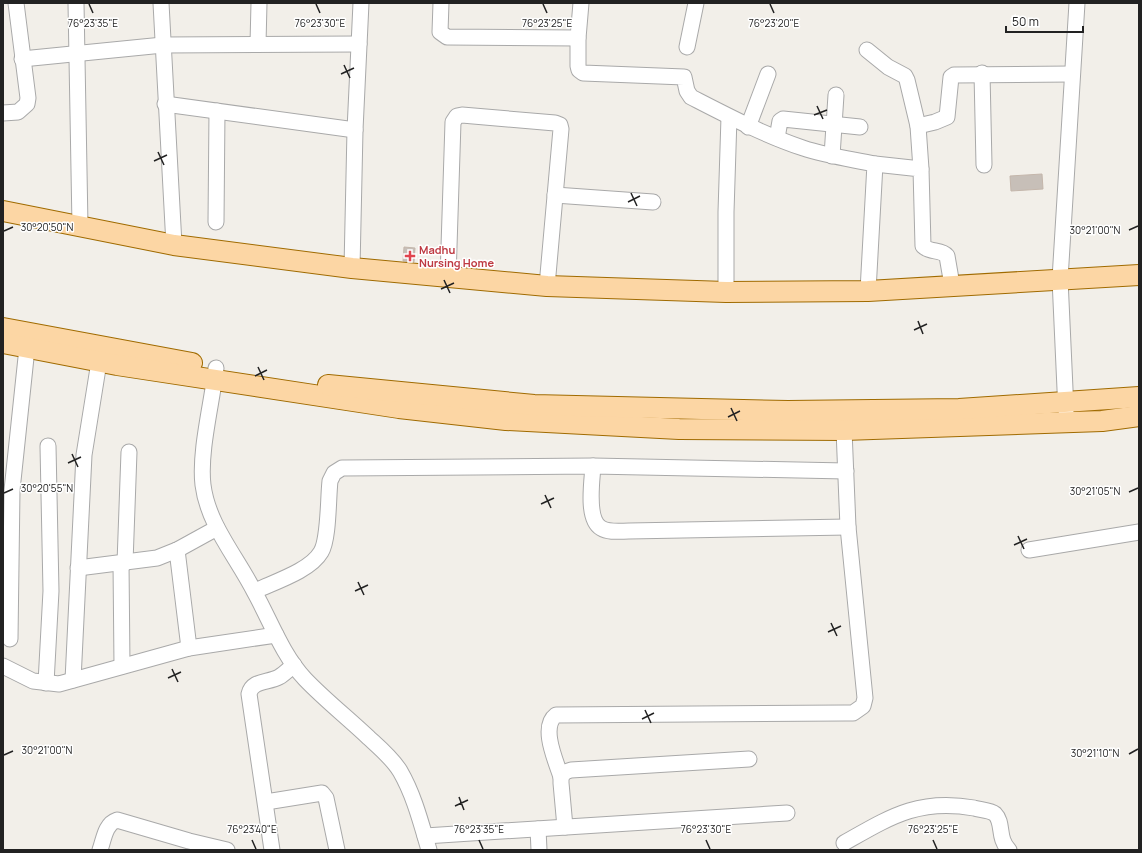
<svg xmlns="http://www.w3.org/2000/svg" width="1142" height="853" font-family="Manrope,sans-serif">
<rect width="100%" height="100%" fill="#f2efe9"/>
<!-- building -->
<g fill="#c7bfb8" stroke="#c4b6ab">
<path d="M1042 174 1043 189 1011 191 1010 176Z"/>
<path d="M404 247 415 248 414 262 403 261Z"/>
</g>
<g fill="none" stroke-linecap="round" stroke-linejoin="round">
<!-- minor casing -->
<g stroke="#a9a9a9" stroke-width="17">
<g id="minor">
<path d="M76 3 80 226"/>
<path d="M161 3 174 245"/>
<path d="M441 3 440 32 447 37 578 38"/>
<path d="M581 3 578 38V66L579 70 583 73 684 77 687 91 691 97C728 116 764 135 803 148 827 156 851 159 875 164L868 291"/>
<path d="M258 44 259 3"/>
<path d="M687 47 696 3"/>
<path d="M867 50 888 67 905 76 907 80 918 126 921 169"/>
<path d="M22 59 163 45 359 44"/>
<path d="M982 73 984 165"/>
<path d="M165 104 355 130"/>
<path d="M3 113 18 112 27 104 28 98 16 3"/>
<path d="M918 126 935 122 947 117 951 77 954 75 1072 74"/>
<path d="M748 127 768 74"/>
<path d="M777 138 780 121 783 119 860 127"/>
<path d="M832 156 836 95"/>
<path d="M875 164 921 169 923 246C930 253 941 249 947 256L952 285"/>
<path d="M555 195 653 202"/>
<path d="M216 222 217 111"/>
<path d="M352 268 355 130 361 3"/>
<path d="M448 278 453 122 457 116 462 115 555 123 560 125 561 129 547 286"/>
<path d="M726 292V212L729 117"/>
<path d="M216 368C212 403 199 452 203 485 208 525 237 557 255 593 271 622 282 654 305 679 325 700 348 718 369 738 380 748 392 758 400 771 414 795 421 823 429 850"/>
<path d="M1066 411 1060 279 1077 3"/>
<path d="M593 466C592 482 586 519 601 528 609 533 621 531 629 531L848 527"/>
<path d="M177 550 189 648"/>
<path d="M1029 550 1139 532"/>
<path d="M121 563 122 666"/>
<path d="M125 563 129 452"/>
<path d="M78 568 157 558 177 550 217 528"/>
<path d="M255 591C274 582 310 571 321 552 329 539 328 498 330 481L334 473 342 468 593 466 846 471"/>
<path d="M10 639 12 490 27 348"/>
<path d="M3 666 33 681 59 684 189 648 276 635"/>
<path d="M73 680 84 455 99 362"/>
<path d="M46 683 51 591 48 446"/>
<path d="M561 777C556 761 540 727 556 715L845 713H853L863 706 865 698 848 527 844 430"/>
<path d="M266 802 322 793 326 798 337 850"/>
<path d="M565 827 561 783V777L565 772 571 770 749 759"/>
<path d="M538 829 539 850"/>
<path d="M425 836 787 813"/>
<path d="M844 843C890 817 919 798 974 808 980 810 990 810 995 814 1004 823 997 838 1009 850"/>
<path d="M100 850C104 839 105 824 117 820L189 841 227 850"/>
<path d="M272 850 249 694C252 680 268 683 279 677 284 674 289 669 294 665"/>
</g>
</g>
<!-- major casing -->
<g stroke="#a06b00" stroke-width="22">
<g id="major">
<path d="M3 211 174 245 352 268 547 286 726 292 868 291 1139 275"/>
<path d="M3 328 192 363"/>
<path d="M3 343 117 365 399 408 506 420 679 429 844 430 1102 421 1139 416"/>
<path d="M328 385 534 405 788 411 959 409 1139 397"/>
</g>
</g>
<!-- minor -->
<use href="#minor" stroke="#fff" stroke-width="15"/>
<!-- major -->
<use href="#major" stroke="#fcd6a4" stroke-width="20"/>
</g>
<!-- ticks -->
<path fill="none" stroke="#222" stroke-width="1.5" d="M89 4 93 13M316 4 320 13M543 4 547 13M770 4 774 13M344 65 350 78M341 74 354 68M817 106 823 119M814 115 827 110M158 152 164 165M154 161 167 155M631 193 637 206M628 202 640 196M1129 230 1138 226M4 231 13 227M444 280 450 293M441 289 454 283M918 321 923 334M914 330 927 324M258 367 264 380M255 376 267 370M731 408 737 421M728 417 740 411M72 454 78 467M68 463 81 457M1129 492 1138 488M4 493 13 489M545 495 551 508M541 504 554 498M1018 536 1024 549M1014 545 1027 539M358 582 364 595M355 591 368 585M831 623 837 636M828 632 841 626M172 669 178 682M168 678 181 672M645 710 651 723M642 719 654 713M1129 754 1138 749M4 755 13 751M459 797 464 810M455 806 468 800M252 840 256 849M479 840 483 849M706 840 710 849M933 840 937 849"/>
<!-- markers -->
<path fill="#e0444e" stroke="#fff" stroke-width="1.5" d="M408 250h4v4h4v4h-4v4h-4v-4h-4v-4h4z"/>
<g text-anchor="middle" stroke-width="3" stroke-linejoin="round" paint-order="stroke">
<!-- health labels -->
<g font-size="11" font-weight="bold" fill="#be3a42" stroke="#fff" text-anchor="start">
<text x="419" y="254">Madhu<tspan x="419" dy="13">Nursing Home</tspan></text>
</g>
</g>
<g font-size="10" text-anchor="middle" fill="#222" stroke="#fff" stroke-width="3" stroke-linejoin="round" paint-order="stroke">
<text x="93" y="27">76°23'35"E</text>
<text x="320" y="27">76°23'30"E</text>
<text x="547" y="27">76°23'25"E</text>
<text x="774" y="27">76°23'20"E</text>
<text x="47" y="231">30°20'50"N</text>
<text x="1095" y="234">30°21'00"N</text>
<text x="47" y="492">30°20'55"N</text>
<text x="1095" y="495">30°21'05"N</text>
<text x="47" y="754">30°21'00"N</text>
<text x="1095" y="757">30°21'10"N</text>
<text x="252" y="833">76°23'40"E</text>
<text x="479" y="833">76°23'35"E</text>
<text x="706" y="833">76°23'30"E</text>
<text x="933" y="833">76°23'25"E</text>
</g>
<!-- border -->
<rect width="1142" height="853" fill="none" stroke="#222222" stroke-width="8"/>
<!-- scale -->
<path d="M1006 26v6h77v-6" fill="none" stroke="#222222" stroke-width="2"/>
<text x="1012" y="26" font-size="12" fill="#222222" stroke="#ffffff" stroke-width="3" paint-order="stroke">50 m</text>
</svg>
